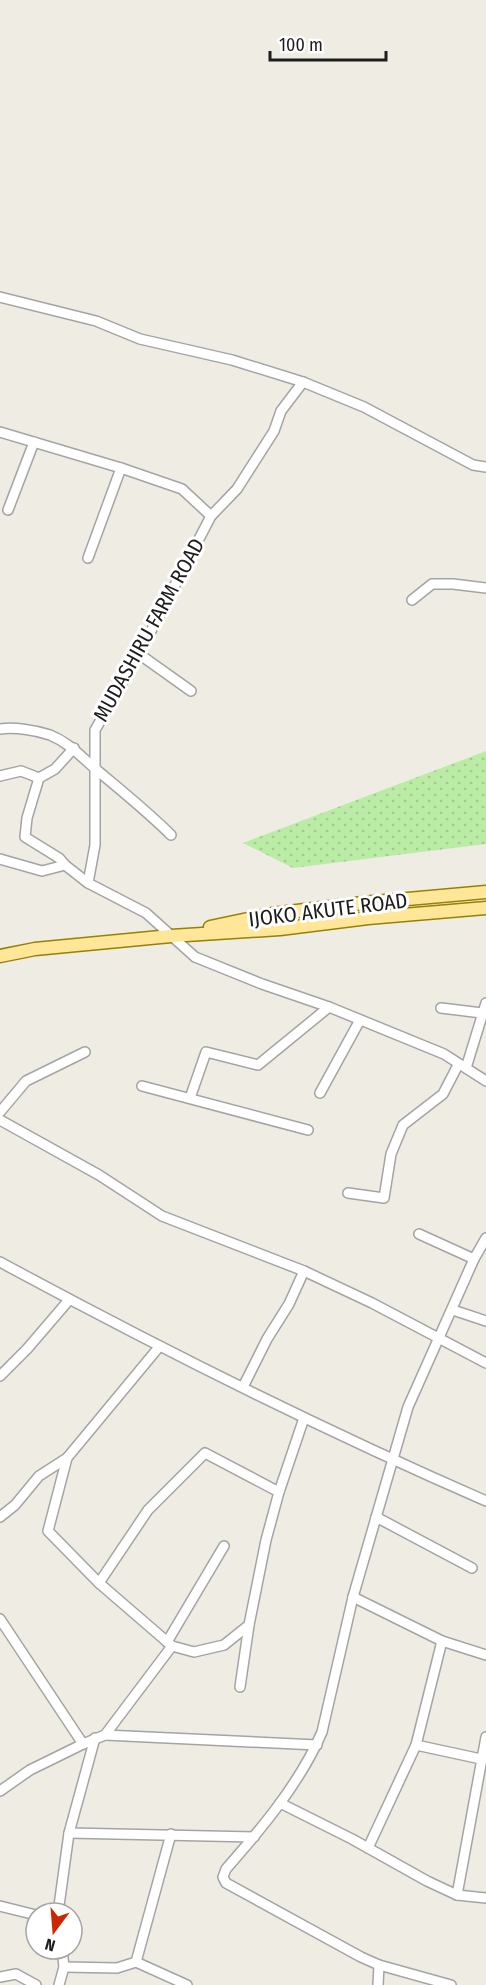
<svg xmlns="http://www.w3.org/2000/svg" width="486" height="1985" font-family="'Fira Sans Condensed',sans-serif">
<defs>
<pattern id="grass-dots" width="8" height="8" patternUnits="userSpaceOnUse" patternTransform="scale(1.5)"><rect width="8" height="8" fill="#bbeca6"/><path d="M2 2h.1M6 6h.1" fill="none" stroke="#a0ca8e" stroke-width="1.8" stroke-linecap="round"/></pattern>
</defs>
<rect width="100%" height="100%" fill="#efede3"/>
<!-- grass -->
<path fill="url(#grass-dots)" d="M486 751V844L293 868 243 843Z"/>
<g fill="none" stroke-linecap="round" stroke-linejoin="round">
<!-- minor casing -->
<g stroke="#a4a4a4" stroke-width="12">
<g id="minor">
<path d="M0 297 96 321 140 339 232 360 303 382 364 407 473 465 486 467"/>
<path d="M303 382 281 411 274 431 237 489 211 516 139 654 95 730V845L88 883 146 913 195 957 262 984 329 1007 444 1054 486 1081"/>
<path d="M0 432 121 468 182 489 211 516"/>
<path d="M8 510 34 442"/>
<path d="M88 558 121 468"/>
<path d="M412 600 432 584H453L486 588"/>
<path d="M139 654 191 691"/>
<path d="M0 729C15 727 35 730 50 735 70 743 82 758 98 771 123 792 148 812 171 835"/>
<path d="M74 748 55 769 39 778 27 818 25 837 59 858 65 865 88 883"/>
<path d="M0 776 21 771 39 778"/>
<path d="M0 859 42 871 65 865"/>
<path d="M441 1008 482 1013"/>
<path d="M466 1068 486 1003"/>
<path d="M142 1086 308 1130"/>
<path d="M320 1093 360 1020"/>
<path d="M190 1098 206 1052 258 1065 329 1007"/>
<path d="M0 1112 26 1081 85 1052"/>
<path d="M0 1120 99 1175 162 1216 304 1271 372 1303 486 1363"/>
<path d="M348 1193 384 1198 391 1154 403 1125 443 1094 458 1065"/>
<path d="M419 1234 474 1259"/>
<path d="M0 1262C159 1348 321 1429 486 1501"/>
<path d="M453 1310 486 1321"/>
<path d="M159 1347 67 1458 48 1531 99 1583 172 1646 194 1652 224 1645 249 1625 266 1540 279 1492 304 1418"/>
<path d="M0 1376 27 1349 69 1300"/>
<path d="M243 1387 267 1339 289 1304 304 1271"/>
<path d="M0 1517 15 1505 39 1476 67 1458"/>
<path d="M376 1517 472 1568"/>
<path d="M99 1583 148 1510 205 1453 279 1492"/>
<path d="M353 1597 442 1641 486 1655"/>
<path d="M0 1619 83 1744"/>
<path d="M167 1642 224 1546"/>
<path d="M240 1687 249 1625"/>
<path d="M105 1735 317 1745"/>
<path d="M416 1745 481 1759"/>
<path d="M0 1791 30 1770 83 1744 105 1735 172 1646"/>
<path d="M280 1803 352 1839 427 1881 457 1895 486 1898"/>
<path d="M69 1833 254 1837"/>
<path d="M368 1848 416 1745 442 1641"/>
<path d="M457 1895 486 1737"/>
<path d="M0 1906 36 1915"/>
<path d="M58 1913 69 1833 95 1738"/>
<path d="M136 1962 171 1834"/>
<path d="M64 1967 117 1968 136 1962 187 1985"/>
<path d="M0 1977 16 1974 36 1985"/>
<path d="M59 1985 64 1967 62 1949"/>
<path d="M378 1985 379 1965"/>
<path d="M451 1985 379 1965 361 1957 226 1883 223 1877 226 1869C262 1828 300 1783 322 1732L353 1597 408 1407 474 1259 486 1238"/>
</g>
</g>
<!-- major casing -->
<g stroke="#978100" stroke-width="15">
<g id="major">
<path d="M210 927 272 914 363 903 486 892"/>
<path d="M0 956 35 949 171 936 280 929 368 918 486 908"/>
</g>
</g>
<!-- minor -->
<use href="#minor" stroke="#fff" stroke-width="9"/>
<!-- major -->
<use href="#major" stroke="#ffe698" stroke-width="12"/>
</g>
<g text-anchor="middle" stroke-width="6" stroke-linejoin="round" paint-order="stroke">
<!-- street labels -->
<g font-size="21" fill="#1d1d1d" stroke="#fff">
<text transform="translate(149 630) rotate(-61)" y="7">MUDASHIRU FARM ROAD</text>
<text transform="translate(328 910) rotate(-7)" y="7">IJOKO AKUTE ROAD</text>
</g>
</g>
<!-- north arrow -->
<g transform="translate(54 1931) rotate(196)"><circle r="28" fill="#ffffff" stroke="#a5a5a5" stroke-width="1.5"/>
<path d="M0-4.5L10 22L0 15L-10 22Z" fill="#cb2600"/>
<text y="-9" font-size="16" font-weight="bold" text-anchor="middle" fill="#1d1d1d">N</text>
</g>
<!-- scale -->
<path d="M270 51v9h116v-9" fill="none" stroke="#1d1d1d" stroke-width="3"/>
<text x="279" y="51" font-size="18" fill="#1d1d1d" stroke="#ffffff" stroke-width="4.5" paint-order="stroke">100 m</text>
</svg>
